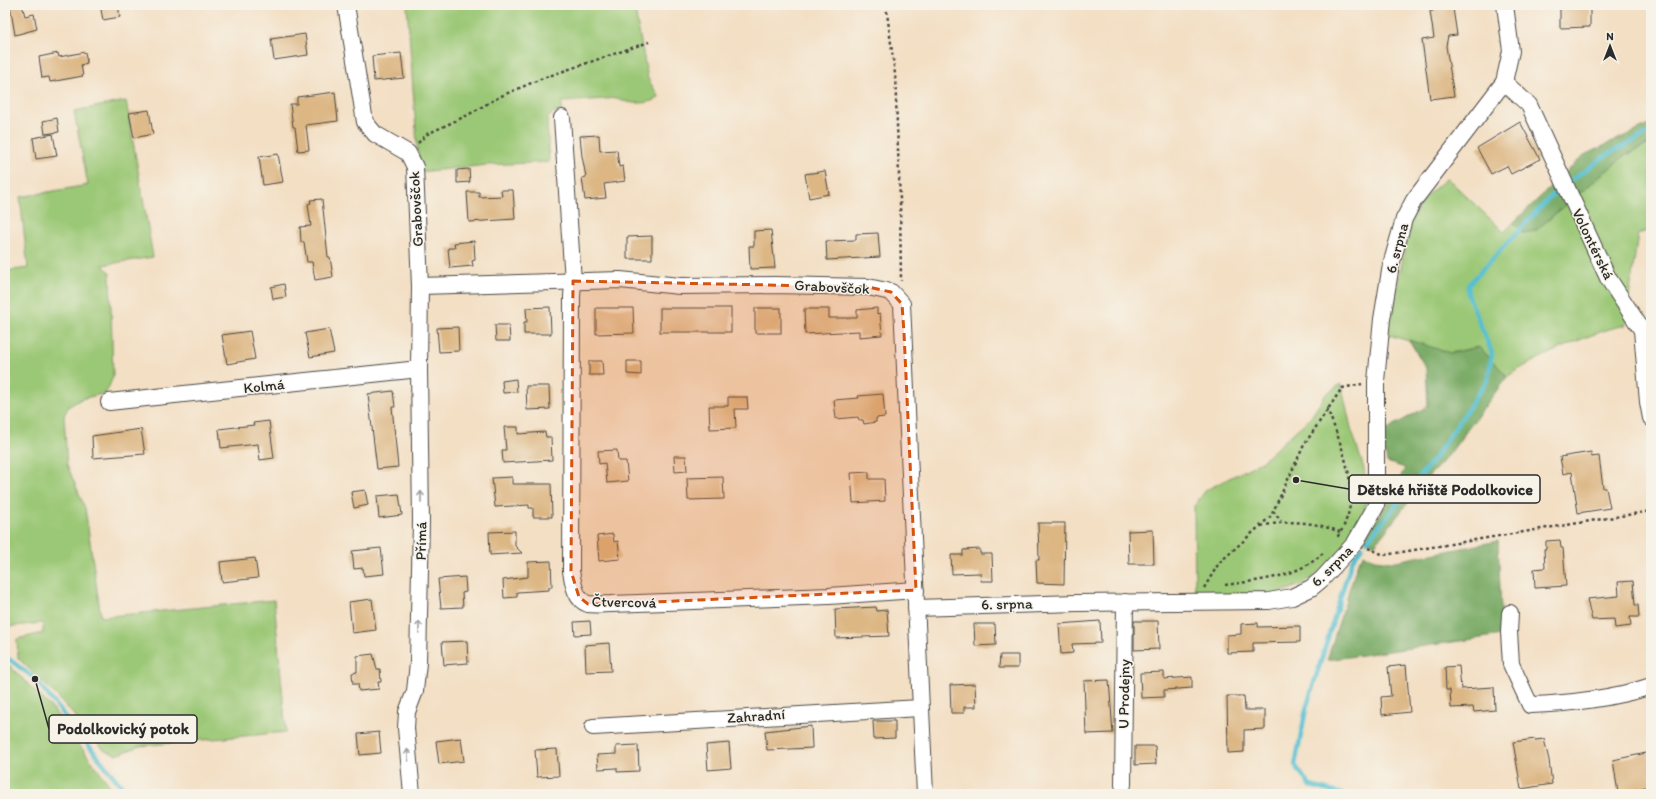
<svg xmlns="http://www.w3.org/2000/svg" width="1656" height="799" font-family="Itim,sans-serif">
<rect width="100%" height="100%" fill="#f7f3e8"/>
<filter id="ink" filterUnits="userSpaceOnUse"><feTurbulence type="fractalNoise" baseFrequency=".025" numOctaves="2"/><feDisplacementMap in="SourceGraphic" scale="8" xChannelSelector="R" yChannelSelector="G"/><feConvolveMatrix kernelMatrix="1 2 1 2 8 2 1 2 1" color-interpolation-filters="sRGB"/></filter>
<filter id="wash" filterUnits="userSpaceOnUse"><feTurbulence type="fractalNoise" baseFrequency=".012" numOctaves="4" result="noise"/><feDisplacementMap in="SourceGraphic" scale="16" xChannelSelector="R" yChannelSelector="G"/><feGaussianBlur stdDeviation="0.9" result="paint"/><feColorMatrix in="noise" values="0 0 0 0 0 0 0 0 0 0 0 0 0 0 0 0 0 1.4 0 .05"/><feComposite in="paint" operator="in"/></filter>
<g filter="url(#wash)">
<rect width="100%" height="100%" fill="#f3dfc4"/>
<!-- green -->
<g fill="#9bc876" stroke="#637a50">
<path d="M407 5H634L648 79 659 97C650 105 627 105 618 98L562 102V112H554L547 119 549 162 488 165 419 172Z"/>
<path d="M126 101 153 257 103 265 110 273 113 377 106 393 81 399 68 407 64 416 67 465 85 508 101 617 274 600 286 732 140 746 117 755 104 750 59 698 18 658 17 639 43 633V623L5 627V271L28 268 20 197 88 185 74 111Z"/>
<path d="M1651 143V230L1638 234 1625 326C1607 325 1520 365 1506 378L1505 374 1479 347 1450 353 1375 331 1391 315 1411 220 1426 196 1447 178 1504 232 1514 222 1522 233 1535 231 1624 156Z"/>
<path d="M1341 384 1351 428 1364 469 1368 497 1360 523 1336 559 1303 584 1272 596H1213L1195 593 1194 506 1206 490 1261 462 1311 417 1326 394Z"/>
<path d="M5 661 52 708 116 794H5Z"/>
</g>
<!-- forest -->
<g fill="#7cac67" stroke="#546c49">
<path d="M1651 124V143L1624 156 1535 231 1522 233 1514 222 1584 155Z"/>
<path d="M1409 340 1450 353 1479 347 1505 374 1506 378 1447 457 1427 478 1375 545 1364 538 1390 499 1405 468 1387 462 1382 432 1428 406 1426 368Z"/>
<path d="M1498 541 1502 635 1327 660 1358 562 1364 554 1374 560 1391 562Z"/>
</g>
<g fill="none" stroke-linecap="round" stroke-linejoin="round">
<!-- stream -->
<g stroke="#55bfd1" stroke-width="4.5">
<path d="M1570 181 1608 154 1651 132"/>
<path d="M1367 541 1434 459 1488 379 1492 353 1468 294V285L1557 190"/>
<path d="M5 656 35 679 128 794"/>
<path d="M1342 794 1310 786 1295 765 1306 709 1352 560 1362 547"/>
</g>
</g>
<g id="blocks">
<!-- building -->
<g fill="#dcb683">
<path d="M10 5H22L25 16 34 14 37 29 15 35Z"/>
<path d="M100 5H118L120 17 103 20Z"/>
<path d="M1432 5H1451V8H1453L1457 35 1448 36 1446 46 1454 96 1430 99 1422 40 1434 38 1430 11H1433Z"/>
<path d="M1560 5H1590V27L1560 28Z"/>
<path d="M305 34 308 55 274 60 271 39Z"/>
<path d="M85 52 87 63 81 65 83 76 50 82 49 77 42 78 39 57 58 53 59 57Z"/>
<path d="M401 53 404 78 374 81 372 56Z"/>
<path d="M335 92 338 121 306 125 309 150 298 151 295 127H293L290 104H297V97Z"/>
<path d="M149 110 153 134 134 138 129 113Z"/>
<path d="M57 118 59 132 45 134 43 121Z"/>
<path d="M1520 122 1540 159 1511 174 1507 166 1491 174 1477 148Z"/>
<path d="M53 134 57 156 36 159 33 138Z"/>
<path d="M599 135 600 151 617 150 619 167 623 166 625 181 604 184 606 198 585 200 582 178 586 177 582 156 580 136Z"/>
<path d="M278 154 283 182 263 185 259 157Z"/>
<path d="M469 169 470 182 457 183V170Z"/>
<path d="M825 171 829 194 809 198 805 174Z"/>
<path d="M501 190H513L515 219 469 222 467 192H479V197L502 196Z"/>
<path d="M322 199 328 257H330L333 277 315 280 312 262H307L304 242H301L300 227 311 226 308 204 311 203 310 200Z"/>
<path d="M771 230 775 268 750 269 749 246H754V231Z"/>
<path d="M878 233 880 257 827 260 826 241 856 240V234Z"/>
<path d="M652 236V259H627V237Z"/>
<path d="M474 241 475 260 472 261 473 266 450 268 448 248H455L454 243Z"/>
<path d="M284 284 286 297 273 299 271 287Z"/>
<path d="M550 307 551 334H524V322H527L526 308Z"/>
<path d="M596 308H633L634 333 596 334Z"/>
<rect x="660" y="308" width="71" height="24"/>
<rect x="755" y="308" width="26" height="25"/>
<path d="M877 308V314L880 313 882 335 859 337V331L805 334 804 309H829V318H857V310Z"/>
<path d="M495 325H509L510 341H496Z"/>
<path d="M458 327 459 351 439 352 437 328Z"/>
<path d="M329 329 334 353 310 357 305 333Z"/>
<path d="M250 331 255 359 227 364 222 335Z"/>
<path d="M589 361H602L603 375H589Z"/>
<path d="M627 361H641V375L627 374Z"/>
<path d="M516 379 517 392 503 393 502 381Z"/>
<path d="M526 386H549L550 409 527 410Z"/>
<path d="M393 391 395 407H392L398 467 377 469 368 394Z"/>
<path d="M883 394 885 417 876 418V422L864 424 863 420H859L858 417 836 419 834 400 859 398 858 396Z"/>
<path d="M728 397H747L748 409H735L736 428 710 429 709 406H728Z"/>
<path d="M269 421 274 458 260 460 258 444 221 448 219 429 254 425 253 423Z"/>
<path d="M504 427H518V434L545 432 546 437H551L552 460 503 463 502 450H506Z"/>
<path d="M141 429 145 454 93 458 92 436Z"/>
<path d="M617 450 618 461H626L628 481 607 483 605 463 599 464 598 451Z"/>
<path d="M1591 452 1592 457 1599 456 1603 488H1606L1610 508 1578 513 1572 472 1563 474 1560 457Z"/>
<path d="M674 456H686L687 471 675 472Z"/>
<path d="M869 472V479H884L885 501 853 503 851 473Z"/>
<path d="M512 477V484H551L552 517H533V508H529V505L495 507 492 478Z"/>
<path d="M723 477 724 499 688 500 687 478Z"/>
<path d="M365 490 368 505 354 508 351 492Z"/>
<path d="M399 494 402 515 379 518 377 496Z"/>
<path d="M1038 523H1065L1064 584 1037 583 1036 560H1039Z"/>
<path d="M1153 530 1154 564H1129L1128 531Z"/>
<path d="M515 531V546L522 553 490 555 489 532Z"/>
<path d="M613 534 614 542 618 541 620 559 599 561 597 536Z"/>
<path d="M1560 540 1561 548H1563L1566 586 1535 588 1534 569 1545 568 1544 549H1546V541Z"/>
<path d="M381 548 384 574 364 576 363 568 354 569 352 551Z"/>
<path d="M980 549V554H992L993 581H981L980 573 952 574 951 555H963V550Z"/>
<path d="M255 558 258 578 222 582 220 562Z"/>
<path d="M551 561 552 587H549V590L517 592V597L504 598 503 580 528 577V562Z"/>
<path d="M465 577 466 592 462 593 463 607 441 608 438 579Z"/>
<path d="M1633 581 1635 605H1638L1639 617H1630L1631 626 1615 628 1614 619 1592 620 1587 599 1619 596 1618 582Z"/>
<path d="M372 599 376 630 352 633 349 602Z"/>
<path d="M876 607 877 611 887 610 889 636 836 638 835 609Z"/>
<path d="M590 621 591 634 575 635 574 622Z"/>
<path d="M1100 621 1101 643 1072 644 1073 653 1061 654 1059 624Z"/>
<path d="M1134 621H1158L1159 649 1134 650Z"/>
<path d="M1258 623V627L1300 626V642L1253 643V652L1227 653V635L1241 634V624Z"/>
<path d="M974 624H995L996 645 975 646Z"/>
<path d="M467 641 468 663 444 665 442 642Z"/>
<path d="M609 643 611 671 586 672 585 645Z"/>
<path d="M373 654 377 669H380L381 682H378L379 689 359 691 358 684H353L352 673 357 672V656Z"/>
<path d="M1000 655H1018V668H999Z"/>
<path d="M1406 665 1410 712 1382 715 1381 697 1391 696 1388 667Z"/>
<path d="M1459 666 1461 689 1494 687 1495 710 1474 712 1473 707 1451 708 1450 690H1446L1445 667Z"/>
<path d="M1164 672V679L1192 677V688L1164 690V697L1141 698 1140 673Z"/>
<path d="M1109 680 1113 733 1086 734 1084 681Z"/>
<path d="M975 684 976 707H964V713H951L950 685Z"/>
<path d="M1227 696H1244L1245 710H1265V729L1244 730V752L1228 753Z"/>
<path d="M873 721H895V738L874 739Z"/>
<path d="M811 726 812 748 767 750 765 731Z"/>
<path d="M379 732 381 753 360 755 358 734Z"/>
<path d="M461 738 464 761 439 764 436 741Z"/>
<path d="M1535 739V740L1544 739 1549 760 1552 784 1521 789 1513 742Z"/>
<path d="M729 743 731 768 708 770 706 745Z"/>
<path d="M638 745 639 771 617 772V768L598 769 597 755 616 754V746Z"/>
<path d="M1135 746H1155L1156 764 1135 765Z"/>
<path d="M557 749 559 776 537 777 535 750Z"/>
<path d="M1651 752V786L1618 793 1613 760Z"/>
</g>
</g>
</g>
<g filter="url(#ink)">
<use href="#blocks" fill-opacity="0" stroke="#494642" stroke-width="1"/>
<g fill="none" stroke-linecap="round" stroke-linejoin="round">
<!-- minor casing -->
<g stroke="#494642" stroke-width="18">
<g id="minor">
<path d="M346 5 365 122 375 134 408 153 415 167 420 286 620 280 680 286 774 285 868 287 891 292 902 304 925 794"/>
<path d="M1504 82 1529 105 1608 278 1642 330 1648 402 1651 418"/>
<path d="M562 118 573 281 572 297 571 571C573 582 575 600 588 604 595 605 604 604 611 604L829 596 916 590"/>
<path d="M109 402 419 369"/>
<path d="M916 608 1077 603 1269 601 1292 597 1311 588 1322 579 1355 543 1376 506V381L1382 319 1391 265 1404 219 1414 200 1504 82 1511 51 1505 5"/>
<path d="M1510 613 1509 632 1511 664 1530 705C1567 704 1616 698 1651 686"/>
<path d="M593 727 920 708"/>
<path d="M1123 785 1125 602"/>
<path d="M412 794 406 728 407 712 415 691 418 663 421 521 419 369 420 286"/>
</g>
</g>
<!-- path -->
<g stroke="#494642" stroke-width="2.5" stroke-dasharray="3 3" stroke-linecap="butt">
<path d="M886 5 895 74 900 200 901 281"/>
<path d="M418 143 427 134 466 116 501 96 543 78 649 42"/>
<path d="M1327 408C1339 440 1360 486 1346 520 1344 527 1340 533 1336 539"/>
<path d="M1273 511 1281 521"/>
<path d="M1261 526C1289 520 1313 521 1340 532"/>
<path d="M1368 548 1384 555 1651 511"/>
<path d="M1225 585C1260 580 1297 578 1323 553"/>
<path d="M1204 588 1219 563 1271 516 1304 445 1342 388 1362 384"/>
</g>
<!-- minor -->
<use href="#minor" stroke="#fff" stroke-width="16"/>
</g>
<!-- one-way arrows -->
<defs><path id="oneway-shaft" d="M-6 0H5M1.5-3L5.5 0L1.5 3" fill="none" stroke-width="1.6" stroke-linecap="round" stroke-linejoin="round"/></defs>
<g stroke="#a0a0a0">
<use href="#oneway-shaft" transform="translate(421 497) rotate(-91)"/>
<use href="#oneway-shaft" transform="translate(419 627) rotate(-88)"/>
<use href="#oneway-shaft" transform="translate(408 755) rotate(-95)"/>
</g>
</g>
<!-- marked area -->
<path fill="#d5540f" fill-opacity="0.2" stroke="#d5540f" stroke-width="3" stroke-dasharray="8 5" stroke-linejoin="round" d="M573 281 868 287 891 292 902 304 904 333 916 590 611 604H588L579 597 571 571Z"/>
<g text-anchor="middle" stroke-width="3" stroke-linejoin="round" paint-order="stroke">
<!-- street labels -->
<g font-size="15" fill="#2b2b2b" stroke="#f7f3e8">
<text transform="translate(416 209) rotate(-93)" y="5">Grabovščok</text>
<text transform="translate(1593 244) rotate(64)" y="5">Volontérská</text>
<text transform="translate(1397 248) rotate(-75)" y="5">6. srpna</text>
<text transform="translate(832 287) rotate(3)" y="5">Grabovščok</text>
<text transform="translate(264 386) rotate(-6)" y="5">Kolmá</text>
<text transform="translate(421 541) rotate(-89)" y="5">Přímá</text>
<text transform="translate(1332 566) rotate(-45)" y="5">6. srpna</text>
<text transform="translate(624 602) rotate(1)" y="5">Čtvercová</text>
<text transform="translate(1007 604) rotate(-1)" y="5">6. srpna</text>
<text transform="translate(1124 694) rotate(-89)" y="5">U Prodejny</text>
<text transform="translate(756 716) rotate(-4)" y="5">Zahradní</text>
</g>
</g>
<!-- callouts -->
<path fill="none" stroke="#2b2b2b" stroke-width="1.5" d="M1296 480L1349 489M35 679L49 729"/>
<g fill="#2b2b2b" stroke="#f7f3e8" stroke-width="1.5">
<circle cx="1296" cy="480" r="4"/>
<circle cx="35" cy="679" r="4"/>
</g>
<g fill="#f7f3e8" stroke="#2b2b2b" stroke-width="1.5">
<rect x="1349" y="475" width="191" height="28" rx="4"/>
<rect x="49" y="715" width="148" height="28" rx="4"/>
</g>
<g font-size="16" text-anchor="middle" font-weight="bold" fill="#2b2b2b">
<text x="1445" y="495">Dětské hřiště Podolkovice</text>
<text x="123" y="734">Podolkovický potok</text>
</g>
<!-- margin -->
<rect width="1656" height="799" fill="none" stroke="#f7f3e8" stroke-width="20"/>
<!-- north arrow -->
<g transform="translate(1610 46)" stroke="#f7f3e8" stroke-width="3" paint-order="stroke">
<path d="M0-3L7 15L0 10L-7 15Z" fill="#2b2b2b"/>
<text y="-6" font-size="11" font-weight="bold" text-anchor="middle" fill="#2b2b2b">N</text>
</g>
</svg>
